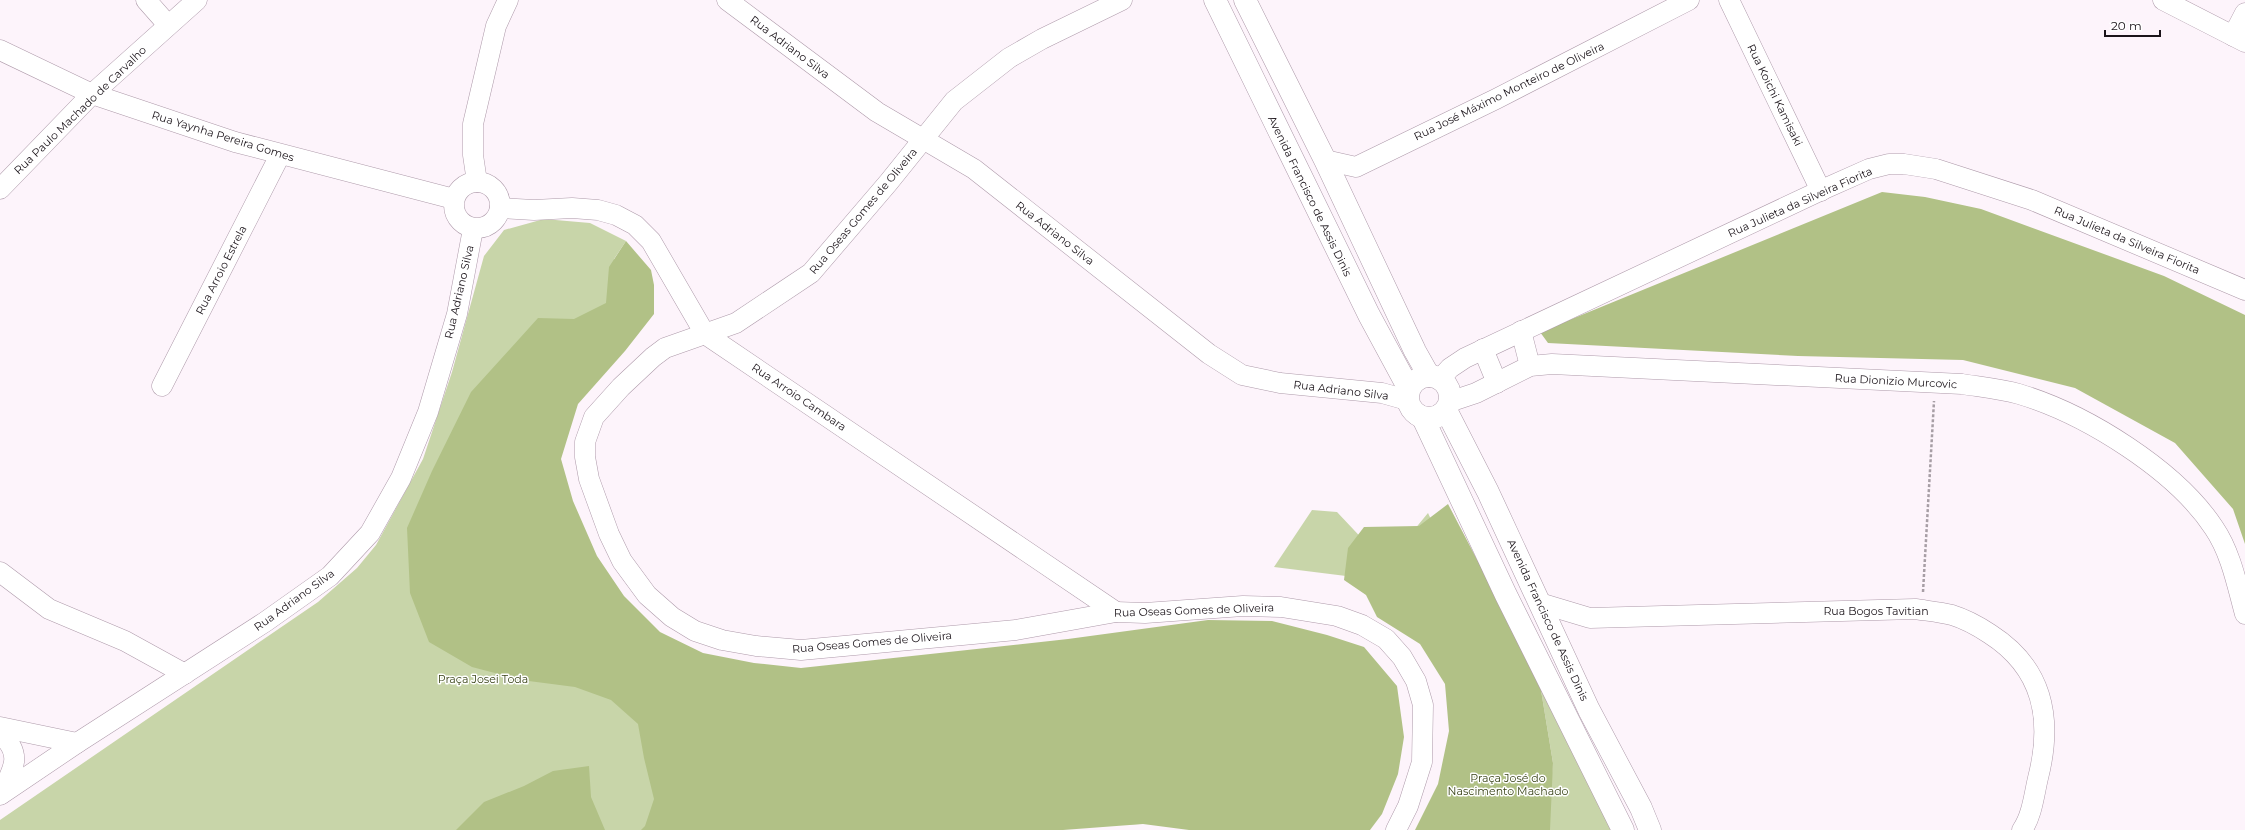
<svg xmlns="http://www.w3.org/2000/svg" width="2245" height="830" font-family="Montserrat,sans-serif">
<rect width="100%" height="100%" fill="#fdf4fb"/>
<!-- green -->
<g fill="#c8d5a9">
<path d="M544 219 590 223 626 241 614 259 635 287 559 412 563 507 643 636 1192 822 982 830H0V820L318 602 357 568 376 545 423 459 452 372 484 256 504 230Z"/>
<path d="M1312 510 1337 512 1386 564 1428 513 1552 773 1553 763 1539 678 1613 830H1445L1456 660 1346 576 1274 567Z"/>
</g>
<!-- forest -->
<g fill="#b1c186">
<path d="M1882 192 1925 197 1981 209 2164 276 2245 315V544L2233 509 2175 443 2075 388 1963 360 1798 356 1548 343 1540 332Z"/>
<path d="M626 241 651 270 654 285V314L625 351 578 404 561 459 573 501 597 556 624 596 660 632 703 653 754 663 801 668 1068 639 1208 620 1272 621 1327 635 1364 647 1397 686 1404 737 1398 774 1382 814 1370 830H1189L1143 824 1063 830H641L645 826 654 799 644 758 638 724 611 700 575 687 521 680 472 667 429 642 410 593 407 528 432 471 471 392 538 318 574 319 606 303 609 267Z"/>
<path d="M1448 504 1539 678 1553 763 1550 830H1415L1438 784 1449 731 1445 684 1420 644 1377 617 1366 595 1344 580 1348 548 1364 527 1419 526Z"/>
<path d="M589 766 591 797 605 830H456L484 802 524 786 553 771Z"/>
</g>
<g fill="none" stroke-linecap="round" stroke-linejoin="round">
<!-- street casing -->
<g stroke="#ae9aaa" stroke-width="21">
<g id="street">
<path d="M146 0 168 25"/>
<path d="M727 0 877 112 974 169 1209 354 1242 375 1280 383 1382 393 1407 400"/>
<path d="M1122 0 1042 39 1009 58 954 101 888 183 811 273 736 323 665 348 653 357 621 387 594 417 585 442V457L589 479 609 534 622 561 647 595 672 617 695 631 722 640 756 646 801 650 1016 630 1116 612 1145 613 1243 606 1281 607 1337 616 1362 625 1386 639 1402 657 1416 681 1423 705 1422 762 1408 806 1396 830"/>
<path d="M1729 0 1821 191"/>
<path d="M2163 0 2245 42"/>
<path d="M2233 36 2245 13"/>
<path d="M0 50 92 94 235 142 454 199"/>
<path d="M1325 160 1356 167 1496 99 1689 0"/>
<path d="M477 182 473 155V124L496 26 508 0"/>
<circle cx="477" cy="205" r="23"/>
<path d="M0 189 92 94 197 0"/>
<path d="M500 208 534 210 572 208 598 210 616 215 635 225 651 241 705 334 1116 612"/>
<path d="M1521 331 1530 366"/>
<path d="M1483 349 1497 383"/>
<path d="M1440 379 1450 368 1465 358 1824 189 1869 169 1889 164H1904L1936 169 2032 200 2245 290"/>
<path d="M162 386 280 155"/>
<path d="M1449 402 1476 393 1530 366 1552 364 1962 384C1981 387 2001 389 2019 394 2086 414 2176 470 2214 528 2231 553 2237 585 2245 614"/>
<path d="M0 572 49 609 125 641 185 674"/>
<path d="M1540 603 1590 618 1915 609C1928 611 1940 612 1952 615 1965 619 1978 626 1990 634 2043 668 2053 719 2038 778 2034 795 2032 816 2022 830"/>
<path d="M0 727 77 743"/>
<path d="M0 733C24 755 13 769 1 794"/>
<path d="M0 795 77 743 265 622 330 576 370 533 401 478 428 412 457 314 473 229"/>
</g>
</g>
<!-- secondary casing -->
<g stroke="#ae9aaa" stroke-width="23">
<g id="secondary">
<path d="M1215 0 1369 315 1409 389"/>
<path d="M1245 0 1325 160 1415 351 1429 376"/>
<circle cx="1429" cy="397" r="21"/>
<path d="M1446 410 1488 492 1589 710 1641 808 1650 830"/>
<path d="M1423 418 1506 595 1623 830"/>
</g>
</g>
<!-- path -->
<path stroke="#a79ea5" stroke-width="2.5" stroke-dasharray="3 2" stroke-linecap="butt" d="M1923 592 1934 401"/>
<!-- street -->
<use href="#street" stroke="#fff" stroke-width="20"/>
<!-- secondary -->
<use href="#secondary" stroke="#fff" stroke-width="22"/>
</g>
<g text-anchor="middle" stroke-width="3" stroke-linejoin="round" paint-order="stroke">
<!-- street labels -->
<g font-size="11" fill="#1b141a" stroke="#fff">
<text transform="translate(790 47) rotate(37)" y="4">Rua Adriano Silva</text>
<text transform="translate(1509 91) rotate(-26)" y="4">Rua José Máximo Monteiro de Oliveira</text>
<text transform="translate(1775 95) rotate(64)" y="4">Rua Koichi Kamisaki</text>
<text transform="translate(80 110) rotate(-44)" y="4">Rua Paulo Machado de Carvalho</text>
<text transform="translate(223 136) rotate(17)" y="4">Rua Yaynha Pereira Gomes</text>
<text transform="translate(1310 196) rotate(64)" y="4">Avenida Francisco de Assis Dinis</text>
<text transform="translate(1800 202) rotate(-24)" y="4">Rua Julieta da Silveira Fiorita</text>
<text transform="translate(863 211) rotate(-50)" y="4">Rua Oseas Gomes de Oliveira</text>
<text transform="translate(1055 233) rotate(38)" y="4">Rua Adriano Silva</text>
<text transform="translate(2127 240) rotate(23)" y="4">Rua Julieta da Silveira Fiorita</text>
<text transform="translate(221 270) rotate(-63)" y="4">Rua Arroio Estrela</text>
<text transform="translate(459 292) rotate(-77)" y="4">Rua Adriano Silva</text>
<text transform="translate(1896 381) rotate(3)" y="4">Rua Dionizio Murcovic</text>
<text transform="translate(1341 390) rotate(7)" y="4">Rua Adriano Silva</text>
<text transform="translate(799 397) rotate(34)" y="4">Rua Arroio Cambara</text>
<text transform="translate(294 600) rotate(-36)" y="4">Rua Adriano Silva</text>
<text transform="translate(1194 610) rotate(-2)" y="4">Rua Oseas Gomes de Oliveira</text>
<text x="1876" y="615">Rua Bogos Tavitian</text>
<text transform="translate(1548 620) rotate(65)" y="4">Avenida Francisco de Assis Dinis</text>
<text transform="translate(872 642) rotate(-5)" y="4">Rua Oseas Gomes de Oliveira</text>
</g>
<!-- park labels -->
<g font-size="11" fill="#384216" stroke="#fff">
<text x="483" y="683">Praça Josei Toda</text>
<text x="1508" y="782">Praça José do<tspan x="1508" dy="13">Nascimento Machado</tspan></text>
</g>
</g>
<!-- scale -->
<path d="M2105 30v6h55v-6" fill="none" stroke="#1b141a" stroke-width="2"/>
<text x="2111" y="30" font-size="12" fill="#1b141a" stroke="#ffffff" stroke-width="3" paint-order="stroke">20 m</text>
</svg>
